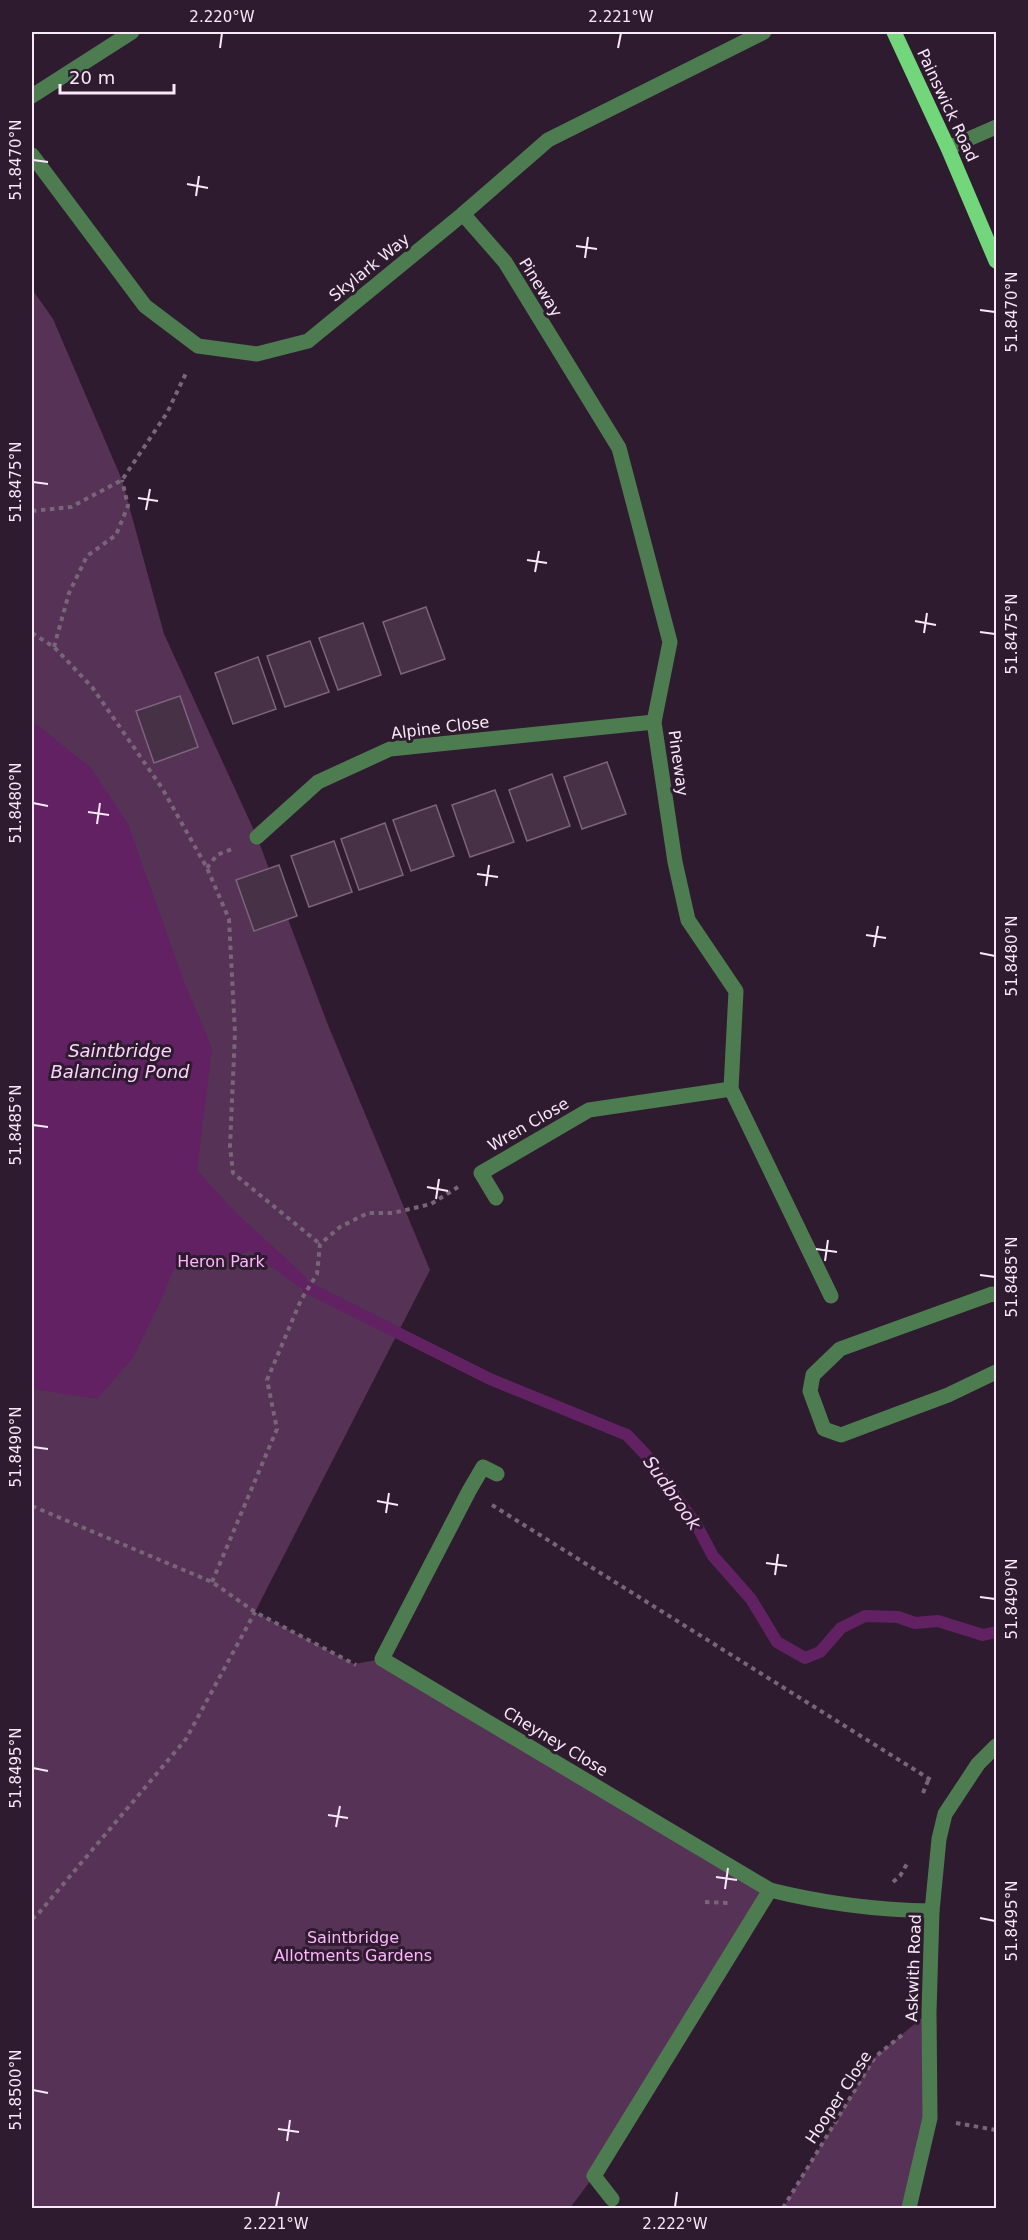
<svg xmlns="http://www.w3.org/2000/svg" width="1028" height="2240" font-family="'DejaVu Sans',sans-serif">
<rect width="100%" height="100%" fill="#2f1b2f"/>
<!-- green -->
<g fill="#573257">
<path d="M32 289 53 319 122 480 164 634 257 837 328 1025 430 1270 255 1612 354 1664 382 1659 770 1890 594 2176 570 2208H32Z"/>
<path d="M929 2012 930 2118 909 2208H783L875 2057Z"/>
</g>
<!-- water -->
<path fill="#612162" d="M32 724 37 725 91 768 128 824 183 979 212 1048 197 1170 234 1211 307 1278 308 1288H300L250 1251 216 1263 180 1253 162 1298 133 1358 97 1399 32 1389Z"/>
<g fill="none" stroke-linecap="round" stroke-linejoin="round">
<!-- stream -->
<path stroke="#612162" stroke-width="12" d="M308 1288 490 1379 627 1435 646 1455 697 1526 713 1556 751 1599 777 1642 805 1658 820 1652 841 1628 865 1616 898 1617 915 1623 938 1621 983 1635 996 1632"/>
</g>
<!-- building -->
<g fill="#463146" stroke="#7c647b" stroke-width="1.5">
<path d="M426 607 445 659 401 674 383 622Z"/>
<path d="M363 623 381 675 338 690 319 638Z"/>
<path d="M310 641 329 692 285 707 267 656Z"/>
<path d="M258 657 276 709 233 724 215 673Z"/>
<path d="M180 696 198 747 154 763 136 711Z"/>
<path d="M607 762 626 814 582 829 564 777Z"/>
<path d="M552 774 570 826 527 841 509 790Z"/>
<path d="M495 790 514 842 470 857 452 805Z"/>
<path d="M436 805 454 856 411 871 393 820Z"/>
<path d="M385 823 403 875 359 890 341 839Z"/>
<path d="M334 841 352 892 309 907 291 856Z"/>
<path d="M279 865 297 916 254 931 236 880Z"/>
</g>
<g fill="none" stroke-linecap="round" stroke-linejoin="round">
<!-- path -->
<g stroke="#786678" stroke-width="4" stroke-dasharray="4.5 4.5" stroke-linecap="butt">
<path d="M32 511 71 507 122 480 167 413 187 371"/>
<path d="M32 633 54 647 92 687 162 788 207 868 229 919 235 1033 230 1146 233 1173 320 1244"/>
<path d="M54 647 69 593 87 556 116 535 128 506 122 480"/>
<path d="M207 868 217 855 232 849"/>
<path d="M492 1505 931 1780"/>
<path d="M32 1506 212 1582 255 1612 356 1665"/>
<path d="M212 1582 277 1429 267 1380 301 1300 317 1274 320 1244 340 1227 368 1213H393L431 1204 458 1187"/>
<path d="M923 1793 929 1778"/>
<path d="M893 1882 900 1876 908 1862"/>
<path d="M705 1902 729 1903"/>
<path d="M32 1919 38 1914 186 1739 255 1612"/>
<path d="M956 2123 996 2130"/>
<path d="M783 2208 875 2057 902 2035"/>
</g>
<!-- minor -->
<g stroke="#4e7c51" stroke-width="15">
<path d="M32 96 132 32"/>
<path d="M948 148 996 127"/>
<path d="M32 155 145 306 198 346 257 354 308 341 463 214 548 140 764 32"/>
<path d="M463 214 505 262 619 448 670 642 654 722 675 862 688 920 736 991 731 1089 831 1296"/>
<path d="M257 837 318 782 390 749 654 722"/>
<path d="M496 1198 481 1173 589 1110 731 1089"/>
<path d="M996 1295 992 1294 840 1349 813 1375 810 1391 824 1429 841 1435 948 1395 996 1372"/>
<path d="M497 1474 483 1467 469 1491 382 1659 770 1890C826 1904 875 1910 932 1911"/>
<path d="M612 2199 594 2176 770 1890"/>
<path d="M909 2208 930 2118 929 2012 932 1911 939 1839 945 1814 978 1764 996 1746"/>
</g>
<!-- major -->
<path stroke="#72d67b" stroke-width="15" d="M894 32 948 148 996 261"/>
</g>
<!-- ticks -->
<path fill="none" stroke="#f7e9f7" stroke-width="2" d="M220 48 222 33M618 48 621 33M33 160 48 162M187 184 208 188M196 196 199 176M576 246 597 249M585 258 588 237M980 310 995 312M33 482 48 484M138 498 158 501M146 510 150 489M527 560 547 563M535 572 539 551M915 621 936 625M980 632 995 634M924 633 927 613M33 803 48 806M88 812 109 815M97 824 100 803M477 874 498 877M486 886 489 865M866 935 886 938M874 947 878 926M980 953 995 956M33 1125 48 1127M427 1187 448 1191M436 1199 439 1179M816 1249 837 1252M825 1261 828 1240M980 1275 995 1277M33 1447 48 1449M377 1501 398 1505M386 1513 389 1493M766 1563 787 1566M775 1575 778 1554M980 1597 995 1599M33 1768 48 1771M328 1815 348 1818M336 1827 340 1806M716 1877 737 1880M725 1889 728 1868M980 1918 995 1921M33 2090 48 2093M278 2129 299 2132M287 2141 290 2120M276 2207 279 2192M675 2207 677 2192"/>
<g text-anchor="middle" stroke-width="6" stroke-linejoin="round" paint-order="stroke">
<!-- street labels -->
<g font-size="16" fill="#f7e9f7" stroke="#2f1b2f">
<text transform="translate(948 105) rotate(65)" y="6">Painswick Road</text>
<text transform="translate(369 267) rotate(-39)" y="6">Skylark Way</text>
<text transform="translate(541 287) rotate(58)" y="6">Pineway</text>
<text transform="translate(440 727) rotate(-7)" y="6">Alpine Close</text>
<text transform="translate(679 763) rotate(82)" y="6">Pineway</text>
<text transform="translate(528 1124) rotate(-30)" y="6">Wren Close</text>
<text transform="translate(556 1741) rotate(31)" y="6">Cheyney Close</text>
<text transform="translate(913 1968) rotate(-88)" y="6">Askwith Road</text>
<text transform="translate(838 2097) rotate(-57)" y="6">Hooper Close</text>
</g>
<!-- park labels -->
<g font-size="16" fill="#feb6fd" stroke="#2f1b2f">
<text x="221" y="1267">Heron Park</text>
<text x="353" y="1943">Saintbridge<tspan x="353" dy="18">Allotments Gardens</tspan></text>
</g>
<!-- water labels -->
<g font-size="18" font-style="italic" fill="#fbd6fa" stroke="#2f1b2f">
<text x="120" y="1057">Saintbridge<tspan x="120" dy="21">Balancing Pond</tspan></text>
<text transform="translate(672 1493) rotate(55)" y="6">Sudbrook</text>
</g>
</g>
<!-- border -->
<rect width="1028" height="2240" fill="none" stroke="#2f1b2f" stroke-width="66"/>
<!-- scale -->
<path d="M60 84v9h114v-9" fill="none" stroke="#f7e9f7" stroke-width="3"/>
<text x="69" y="84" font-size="18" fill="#f7e9f7" stroke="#2f1b2f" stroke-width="4.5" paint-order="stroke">20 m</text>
<rect x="33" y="33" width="962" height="2174" fill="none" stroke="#f7e9f7" stroke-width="2"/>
<g font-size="15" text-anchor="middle" fill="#f7e9f7">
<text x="222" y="22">2.220°W</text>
<text x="621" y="22">2.221°W</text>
<text transform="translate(16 160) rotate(-90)" y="5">51.8470°N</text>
<text transform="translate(1012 312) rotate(-90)" y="5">51.8470°N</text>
<text transform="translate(16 482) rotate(-90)" y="5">51.8475°N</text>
<text transform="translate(1012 634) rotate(-90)" y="5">51.8475°N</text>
<text transform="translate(16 803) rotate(-90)" y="5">51.8480°N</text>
<text transform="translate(1012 956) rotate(-90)" y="5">51.8480°N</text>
<text transform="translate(16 1125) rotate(-90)" y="5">51.8485°N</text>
<text transform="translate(1012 1277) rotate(-90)" y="5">51.8485°N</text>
<text transform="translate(16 1447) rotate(-90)" y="5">51.8490°N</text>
<text transform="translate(1012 1599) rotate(-90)" y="5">51.8490°N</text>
<text transform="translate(16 1768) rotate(-90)" y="5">51.8495°N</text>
<text transform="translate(1012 1921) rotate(-90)" y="5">51.8495°N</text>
<text transform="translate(16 2090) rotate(-90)" y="5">51.8500°N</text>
<text x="276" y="2229">2.221°W</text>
<text x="675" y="2229">2.222°W</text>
</g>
</svg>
